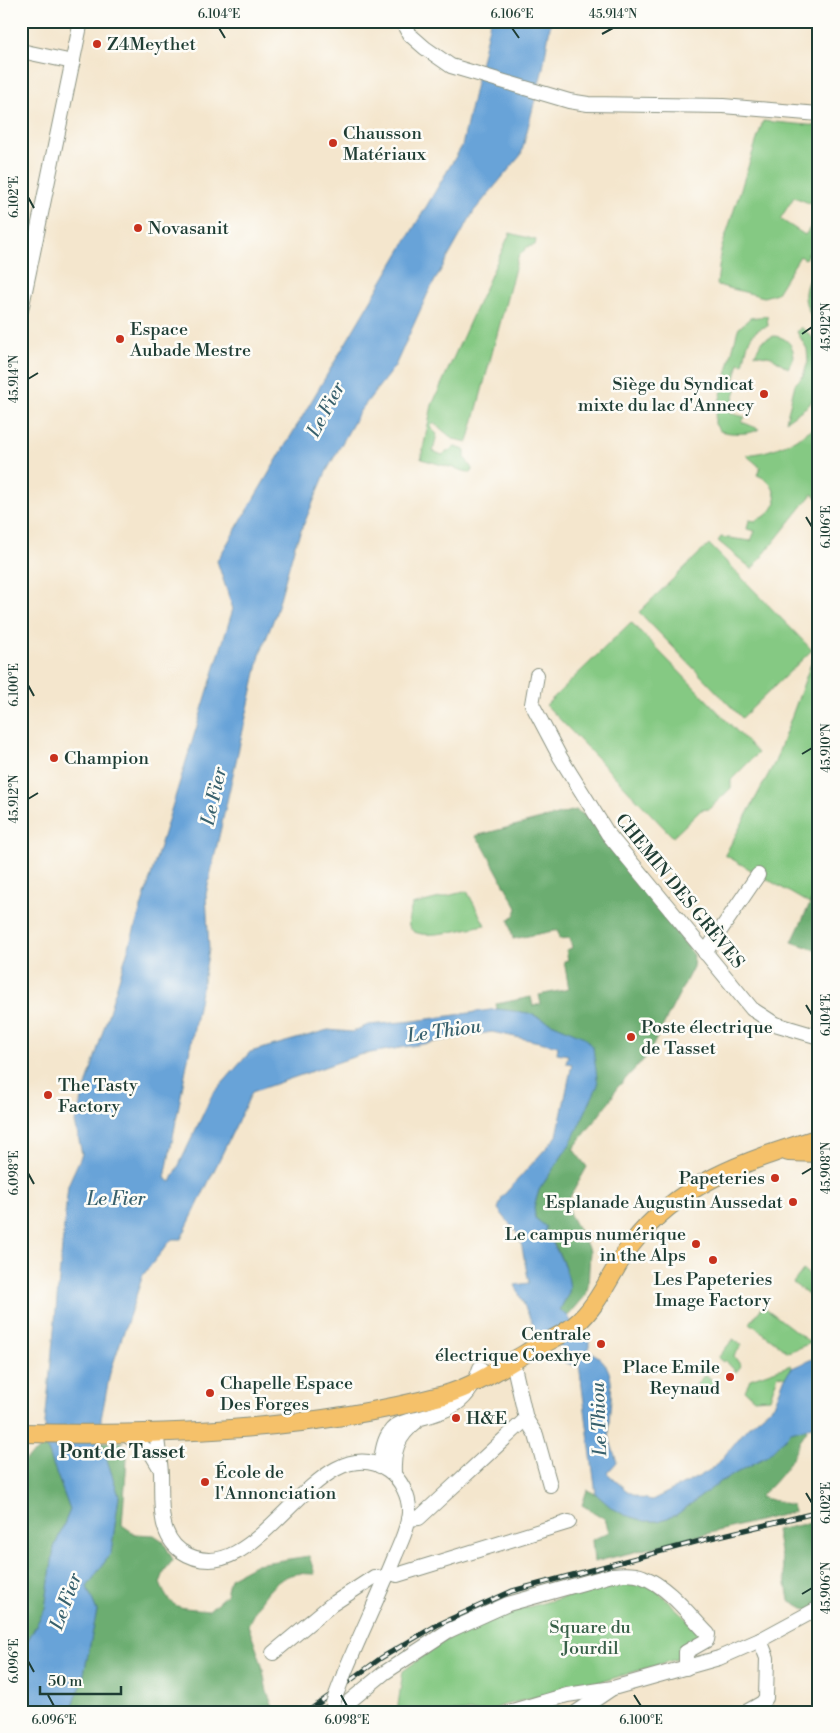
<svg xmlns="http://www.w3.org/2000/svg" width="840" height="1733" font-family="'Libre Bodoni',serif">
<rect width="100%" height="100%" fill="#fdfcf7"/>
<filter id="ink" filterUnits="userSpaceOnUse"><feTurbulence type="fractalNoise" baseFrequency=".02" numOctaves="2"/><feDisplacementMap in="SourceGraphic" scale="10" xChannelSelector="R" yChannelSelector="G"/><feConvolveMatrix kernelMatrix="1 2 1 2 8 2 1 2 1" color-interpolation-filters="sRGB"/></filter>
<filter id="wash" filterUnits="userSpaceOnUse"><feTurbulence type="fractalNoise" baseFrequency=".0096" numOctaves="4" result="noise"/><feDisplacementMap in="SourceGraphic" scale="20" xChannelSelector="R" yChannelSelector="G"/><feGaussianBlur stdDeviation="1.12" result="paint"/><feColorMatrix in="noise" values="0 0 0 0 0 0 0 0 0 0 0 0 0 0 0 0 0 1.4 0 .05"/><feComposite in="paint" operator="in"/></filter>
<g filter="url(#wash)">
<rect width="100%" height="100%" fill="#f4e6cd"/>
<!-- green -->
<g fill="#85c983" stroke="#52835c">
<path d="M763 121 819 126V207L794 197 780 219 805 235 815 221 819 223V236L805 259 800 256 777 293 764 297 717 285 721 250Z"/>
<path d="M510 233 536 240 535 245 527 247 518 257 468 442 453 439 434 423 430 427 437 434 433 451 442 455 455 447 465 450V458L472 469 471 473 421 459 432 405Z"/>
<path d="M816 266 819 268V317L813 319C800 297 804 287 816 266Z"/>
<path d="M767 316 768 326C747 331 748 346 743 364L739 363 733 385 737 386 729 413 745 417 742 422 759 429C751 435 730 434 720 431L715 424V418L738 329 750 318Z"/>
<path d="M801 327 813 338 819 349V390L809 405 786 421 795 384 803 376 808 362 807 349 797 332Z"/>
<path d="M774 336C786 337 793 344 794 356L788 368 772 357 755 354 762 341Z"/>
<path d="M819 423V499L812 494 752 569 718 541 721 537 751 541 755 531 747 529 749 520 756 521 757 519C767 517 772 511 776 502 775 488 770 480 757 475L760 467 746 455C774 452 798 441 819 423Z"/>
<path d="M709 544 812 650 742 718 639 612Z"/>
<path d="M631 622 758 753 731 780V788L709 809 701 810 673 837 546 705Z"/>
<path d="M813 658 819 660V884L810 904 725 855 775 762Z"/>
<path d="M467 891 485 925C470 927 419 943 410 928 406 922 411 911 412 905Z"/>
<path d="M803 1270 819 1282V1297L816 1301 793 1283Z"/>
<path d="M763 1306 811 1343 788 1352 750 1323Z"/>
<path d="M733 1339 742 1345 734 1356 741 1366 736 1372 725 1360 723 1362 718 1358Z"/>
<path d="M791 1365 792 1368 785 1377 778 1375 770 1398 754 1399 745 1391 750 1379Z"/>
<path d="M705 1374 719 1386 712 1394 705 1389 697 1398 690 1393Z"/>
<path d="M626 1580 644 1582 661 1594 703 1635 677 1659 604 1681 504 1705 486 1712H397L403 1671 444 1641 503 1614Z"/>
</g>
<!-- forest -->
<g fill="#6cad71" stroke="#467552">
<path d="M576 810 594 821 615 853 694 955 693 967 648 1055 616 1089 610 1101 573 1149 587 1167 570 1197 569 1213 590 1251 588 1286 586 1295 568 1316 560 1310C562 1304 567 1298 569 1292 573 1276 548 1226 535 1218L534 1207 539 1190 570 1144 579 1035 528 1013 497 1009 496 1004 531 997 533 1006 541 1004 539 995 569 989 564 961 568 960 566 950 572 948 570 938 559 939 558 930 513 939 509 920 515 914 517 908 482 844 475 836Z"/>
<path d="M819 884V951L792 942Z"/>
<path d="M805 1427 807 1430C801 1438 799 1445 794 1454 786 1471 773 1484 760 1497L792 1505 794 1512 594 1562 592 1540 609 1532 605 1519 582 1505 587 1490 596 1494 613 1509 645 1521H658L676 1515 720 1482 767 1456 791 1432Z"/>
<path d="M101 1442H122L127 1459 122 1525 135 1534 154 1535 163 1541 173 1560 165 1570 160 1583C171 1612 181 1607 209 1610L226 1595 230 1578 256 1564 309 1556 315 1574C308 1574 301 1573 295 1574 272 1578 257 1606 248 1625L262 1665 267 1692 275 1712H70L82 1683 97 1611 87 1587 111 1553 119 1496Z"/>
<path d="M46 1445 70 1510 54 1548 45 1609 21 1653V1463Z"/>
<path d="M819 1521V1617L789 1600 776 1530Z"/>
</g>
<!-- water -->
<path fill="#67a3d8" stroke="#437086" d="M490 21H551L543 68 521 155 474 211 428 293 395 366 360 411 326 472 295 545 276 613 260 655 206 894 209 950 165 1178 171 1182 212 1095 250 1052 328 1030 352 1032 368 1025 414 1021 497 1009 528 1013 584 1037 593 1048 598 1085 570 1144 539 1190 534 1207 535 1218 546 1227 545 1230C553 1244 573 1275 569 1292 567 1298 562 1304 560 1310L568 1316 576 1330 589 1340V1351C623 1367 608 1401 609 1431 609 1441 614 1452 617 1462L607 1473 626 1490 640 1498 652 1500 700 1476 716 1466 748 1427 774 1405 785 1377 792 1368 819 1356V1424L791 1432 767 1456 720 1482 676 1515 658 1521H645L625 1515 613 1509 596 1494 579 1364 572 1365 562 1361 560 1344 535 1329 515 1285 529 1283 520 1237 498 1209 502 1197 557 1136 572 1064 566 1063 568 1055 557 1053 558 1046 492 1032 359 1055 252 1092 181 1239H172L143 1275 110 1373 101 1419V1442L119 1496 111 1553 87 1587 97 1611 82 1683 70 1712H21V1653L45 1609 54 1548 70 1510 46 1445 45 1424 68 1185 82 1154 75 1122 233 609 217 561 462 146Z"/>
</g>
<g filter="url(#ink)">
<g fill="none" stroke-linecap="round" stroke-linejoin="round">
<!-- minor casing -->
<g stroke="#8a9280" stroke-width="16">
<g id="minor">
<path d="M402 21 409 34 425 48 451 66 569 101 588 104 723 106 819 114"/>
<path d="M21 51 73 62"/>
<path d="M21 310 81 21"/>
<path d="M537 675 532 704 560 757 608 834 752 1009 775 1024 819 1037"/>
<path d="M705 953 758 875"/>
<path d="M526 1419 536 1435 550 1485"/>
<path d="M156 1432C158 1446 160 1459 161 1473 162 1499 157 1534 181 1551 257 1602 315 1421 388 1470 401 1479 410 1497 409 1513 408 1528 401 1542 395 1556 379 1596 360 1635 344 1674"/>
<path d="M124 1433 151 1453 160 1468"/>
<path d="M380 1466C382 1455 383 1441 390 1432 396 1423 407 1421 417 1419 450 1411 470 1402 480 1368"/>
<path d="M394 1475C393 1451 397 1437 416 1422"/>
<path d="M408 1519 419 1518 526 1419 513 1362"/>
<path d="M389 1572 397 1575 569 1522"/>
<path d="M273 1653 331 1605 374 1577 386 1578"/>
<path d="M328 1712 345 1705 384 1673 448 1631 508 1604 612 1575C622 1574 634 1573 643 1577 669 1587 690 1616 708 1634L707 1640 686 1652V1668"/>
<path d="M509 1712 567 1695 613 1688 719 1658 760 1640 819 1608"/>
<path d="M577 1712 611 1689"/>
<path d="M746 1712 762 1703 766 1698 767 1658 760 1640"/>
</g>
</g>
<!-- major casing -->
<g stroke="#8a9280" stroke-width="20">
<g id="major">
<path d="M788 1152 819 1153"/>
<path d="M21 1433C163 1436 307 1431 444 1395 475 1386 501 1368 528 1352 544 1343 560 1337 575 1325 601 1303 611 1271 631 1245 679 1182 747 1161 819 1138"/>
</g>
</g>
<!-- minor -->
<use href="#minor" stroke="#fff" stroke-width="14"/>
<!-- major -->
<use href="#major" stroke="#f5c16b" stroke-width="18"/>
<!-- rail casing -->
<g stroke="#1f3d34" stroke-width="5">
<path id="rail" d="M307 1712 381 1658 437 1625 512 1591 707 1539 819 1512"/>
</g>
<!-- rail -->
<use href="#rail" stroke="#fdfcf7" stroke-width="3" stroke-dasharray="9" stroke-linecap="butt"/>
<!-- minor-bridge casing -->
<g stroke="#8a9280" stroke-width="16" stroke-linecap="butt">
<path id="minor-bridge" d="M333 1703 344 1674"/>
</g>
<!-- minor-bridge -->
<use href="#minor-bridge" stroke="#fff" stroke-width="14"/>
</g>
</g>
<!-- ticks -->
<path fill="none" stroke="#1f3d34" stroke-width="2" d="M219 28 225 38M512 28 519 38M602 34 613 28M28 197 34 208M802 334 812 327M28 379 38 373M806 517 812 527M28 685 34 696M802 754 812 748M28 799 38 793M806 1005 812 1015M28 1173 34 1184M802 1174 812 1168M806 1493 812 1503M802 1594 812 1588M28 1661 34 1672M48 1695 54 1706M341 1695 347 1706M634 1695 641 1706"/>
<!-- markers -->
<g fill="#c8321e" stroke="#fdfcf7" stroke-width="2">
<circle cx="97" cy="44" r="5"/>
<circle cx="333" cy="143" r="5"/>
<circle cx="138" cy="228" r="5"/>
<circle cx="120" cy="339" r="5"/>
<circle cx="764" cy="394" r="5"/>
<circle cx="54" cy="758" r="5"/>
<circle cx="631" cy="1037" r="5"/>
<circle cx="48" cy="1095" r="5"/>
<circle cx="775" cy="1178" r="5"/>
<circle cx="793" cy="1202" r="5"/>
<circle cx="696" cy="1244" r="5"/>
<circle cx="713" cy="1260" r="5"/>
<circle cx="601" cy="1344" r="5"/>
<circle cx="730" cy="1377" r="5"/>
<circle cx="210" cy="1393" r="5"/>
<circle cx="456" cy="1418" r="5"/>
<circle cx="205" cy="1482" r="5"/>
</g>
<g text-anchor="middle" stroke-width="5" stroke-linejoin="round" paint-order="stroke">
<!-- poi labels -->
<g font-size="18" fill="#1f3d34" stroke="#fdfcf7" text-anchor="start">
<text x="107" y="50">Z4Meythet</text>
<text x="343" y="139">Chausson<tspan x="343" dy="21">Matériaux</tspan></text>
<text x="148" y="234">Novasanit</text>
<text x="130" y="335">Espace<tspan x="130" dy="21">Aubade Mestre</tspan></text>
<text x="754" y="390" text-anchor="end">Siège du Syndicat<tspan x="754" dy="21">mixte du lac d'Annecy</tspan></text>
<text x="64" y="764">Champion</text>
<text x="641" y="1033">Poste électrique<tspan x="641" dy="21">de Tasset</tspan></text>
<text x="58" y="1091">The Tasty<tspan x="58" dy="21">Factory</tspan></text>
<text x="765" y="1184" text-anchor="end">Papeteries</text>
<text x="783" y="1208" text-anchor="end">Esplanade Augustin Aussedat</text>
<text x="686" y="1240" text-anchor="end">Le campus numérique<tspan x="686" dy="21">in the Alps</tspan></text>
<text x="713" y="1285" text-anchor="middle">Les Papeteries<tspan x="713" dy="21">Image Factory</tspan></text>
<text x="591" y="1340" text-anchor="end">Centrale<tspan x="591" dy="21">électrique Coexhye</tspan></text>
<text x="720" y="1373" text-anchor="end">Place Emile<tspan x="720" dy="21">Reynaud</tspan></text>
<text x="220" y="1389">Chapelle Espace<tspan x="220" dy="21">Des Forges</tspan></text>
<text x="466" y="1424">H&amp;E</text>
<text x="215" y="1478">École de<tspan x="215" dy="21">l'Annonciation</tspan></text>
</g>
<!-- street labels -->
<g font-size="18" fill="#1f3d34" stroke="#fdfcf7">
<text transform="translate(680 891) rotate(51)" y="6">CHEMIN DES GRÈVES</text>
</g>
<!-- park labels -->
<g font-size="18" fill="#386048" stroke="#fdfcf7">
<text x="590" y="1633">Square du<tspan x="590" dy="21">Jourdil</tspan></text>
</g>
<!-- water labels -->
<g font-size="19" font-style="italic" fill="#38616d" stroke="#fdfcf7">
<text transform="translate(325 409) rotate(-62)" y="7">Le Fier</text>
<text transform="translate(213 796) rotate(-77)" y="7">Le Fier</text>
<text transform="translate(444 1030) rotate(-8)" y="7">Le Thiou</text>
<text x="116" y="1205">Le Fier</text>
<text transform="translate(598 1419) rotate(-92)" y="7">Le Thiou</text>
<text transform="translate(65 1601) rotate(-70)" y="7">Le Fier</text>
</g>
<!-- neighbourhood labels -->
<g font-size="19" font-weight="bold" fill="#1f3d34" stroke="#fdfcf7">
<text x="122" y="1458">Pont de Tasset</text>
</g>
</g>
<!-- margin -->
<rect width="840" height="1733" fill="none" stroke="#fdfcf7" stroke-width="55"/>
<!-- scale -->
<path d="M40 1686v8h81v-8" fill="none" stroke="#1f3d34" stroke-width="2.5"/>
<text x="48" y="1686" font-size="15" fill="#1f3d34" stroke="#fdfcf7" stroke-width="4" paint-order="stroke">50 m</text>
<rect x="28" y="28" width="784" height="1678" fill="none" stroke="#1f3d34" stroke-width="2"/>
<g font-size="12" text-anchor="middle" fill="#1f3d34">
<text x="219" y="18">6.104°E</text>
<text x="512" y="18">6.106°E</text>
<text x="613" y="18">45.914°N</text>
<text transform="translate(14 197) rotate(-90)" y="4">6.102°E</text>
<text transform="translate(826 327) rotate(-90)" y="4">45.912°N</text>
<text transform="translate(14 379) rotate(-90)" y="4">45.914°N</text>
<text transform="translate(826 527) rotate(-90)" y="4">6.106°E</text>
<text transform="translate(14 685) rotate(-90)" y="4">6.100°E</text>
<text transform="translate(826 748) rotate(-90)" y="4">45.910°N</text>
<text transform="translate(14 799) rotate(-90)" y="4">45.912°N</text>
<text transform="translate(826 1015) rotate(-90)" y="4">6.104°E</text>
<text transform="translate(826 1168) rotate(-90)" y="4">45.908°N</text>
<text transform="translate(14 1173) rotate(-90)" y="4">6.098°E</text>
<text transform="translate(826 1503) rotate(-90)" y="4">6.102°E</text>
<text transform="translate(826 1588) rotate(-90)" y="4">45.906°N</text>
<text transform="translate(14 1661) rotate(-90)" y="4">6.096°E</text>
<text x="54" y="1724">6.096°E</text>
<text x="347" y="1724">6.098°E</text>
<text x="641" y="1724">6.100°E</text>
</g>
</svg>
